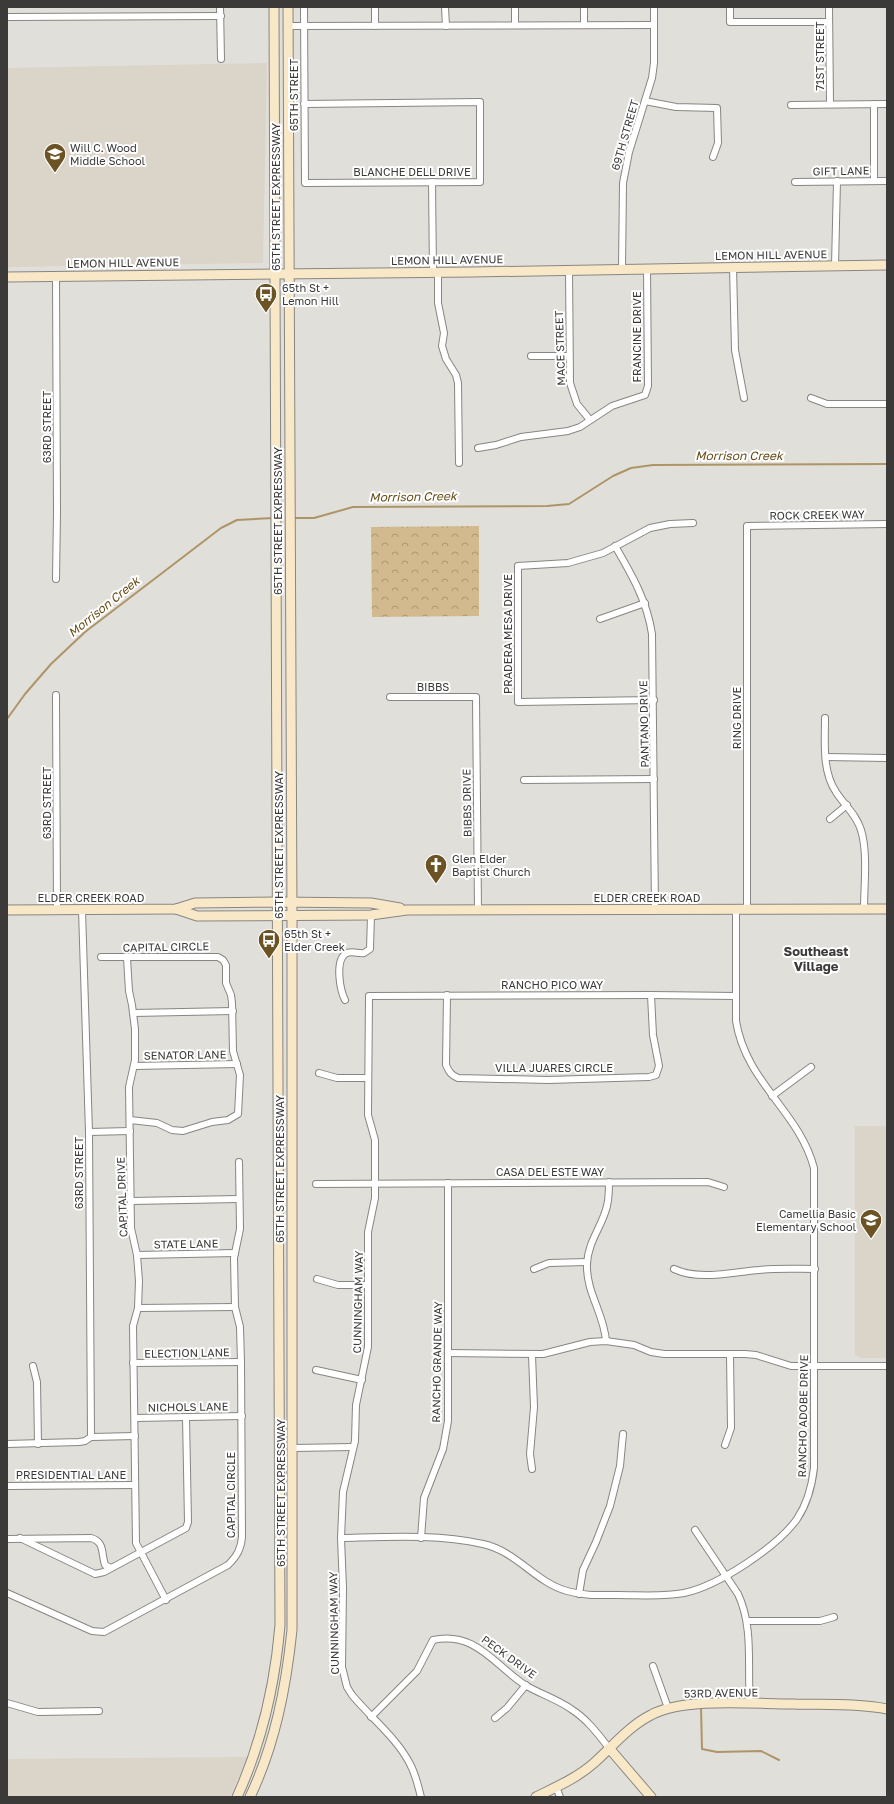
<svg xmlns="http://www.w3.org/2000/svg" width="894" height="1804" font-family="'Golos Text',sans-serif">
<defs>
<pattern id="park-crowns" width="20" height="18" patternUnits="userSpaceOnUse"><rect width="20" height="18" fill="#d2b98e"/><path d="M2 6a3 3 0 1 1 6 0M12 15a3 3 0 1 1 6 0" fill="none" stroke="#ac9775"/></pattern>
</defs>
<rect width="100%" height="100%" fill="#e1dfda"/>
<!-- built -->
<g fill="#dad4c9">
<path d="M267 63 263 263 7 267V68Z"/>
<path d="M855 1126H887V1358H861L855 1355Z"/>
<path d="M247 1757 230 1797H7V1759Z"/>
</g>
<!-- park -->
<path fill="url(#park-crowns)" d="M479 526V616L372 617 371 527Z"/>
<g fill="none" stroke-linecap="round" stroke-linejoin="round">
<!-- stream -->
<g stroke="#ae9568" stroke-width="2">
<path d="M293 518H314L353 507 547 506 569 504 613 476 631 468 653 465 887 464"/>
<path d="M7 719 25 694 51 664 85 632 221 528 237 520 273 518"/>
<path d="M701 1700V1691"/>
<path d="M701 1707 702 1749 717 1752 761 1751 779 1760"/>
</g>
<!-- street casing -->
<g stroke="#888682" stroke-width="8">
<g id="street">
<path d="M220 7 221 59"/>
<path d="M304 7 305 183 480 182V102L304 104"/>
<path d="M375 7V26"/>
<path d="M445 7 446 26"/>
<path d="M515 7V25"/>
<path d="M584 7V25"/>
<path d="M730 7V22H829"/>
<path d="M829 7 830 104"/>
<path d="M7 17 221 16"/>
<path d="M288 26 654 25"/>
<path d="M645 101 676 107 717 108 718 143 713 157"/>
<path d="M874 104V181"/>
<path d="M791 105 887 104"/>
<path d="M432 182 433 272"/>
<path d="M795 182 887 181"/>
<path d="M835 266 837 181"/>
<path d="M733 267 735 350 744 398"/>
<path d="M622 269 623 183 629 152 652 78 654 63V7"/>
<path d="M569 270 570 383 577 404 590 420"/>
<path d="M438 272V303L444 333 442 346 446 359 456 375 458 383 459 463"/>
<path d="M531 356H569"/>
<path d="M811 398 827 404H887"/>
<path d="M478 448 496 445 521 437 568 431 580 427 612 406 645 395 648 386 647 268"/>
<path d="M615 546C632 575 647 601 652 634L655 910"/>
<path d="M56 579 57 512 56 276"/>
<path d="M600 619 645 603"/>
<path d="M56 695 57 910"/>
<path d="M390 697H476L478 910"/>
<path d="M654 700 518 702V566L568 563 603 553 650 528 670 524 693 523"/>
<path d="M825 718C825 743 822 771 836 792 845 806 856 814 861 830 868 853 864 885 864 909"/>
<path d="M826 757 887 758"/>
<path d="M524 780 654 779"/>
<path d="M830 819 847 805"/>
<path d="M82 910 89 1132 91 1437"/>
<path d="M747 910V526L887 524"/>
<path d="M101 957H218L223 960 226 965V983L231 995 232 1003 233 1051 240 1075 238 1114 228 1120 212 1122 183 1131 172 1130 157 1123 130 1120"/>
<path d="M127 958 129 991 132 1005 135 1029V1060L129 1087 131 1228 137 1255 139 1281 138 1308 133 1326 136 1543 166 1600"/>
<path d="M447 995 446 1065C449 1072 451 1075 458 1078L548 1080 649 1077 656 1075 659 1066 653 1035 651 995"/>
<path d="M345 1000C340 990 335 962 345 954 351 950 358 954 364 953L370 949 371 915"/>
<path d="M133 1013 233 1011"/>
<path d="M134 1066 237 1064"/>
<path d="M319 1073 337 1078H368"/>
<path d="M772 1096 811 1067"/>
<path d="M89 1132 130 1131"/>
<path d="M316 1184 708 1182 724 1187"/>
<path d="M131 1201 239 1199"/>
<path d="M137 1255 235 1253"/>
<path d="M534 1269 549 1263 587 1262"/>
<path d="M674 1269C700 1281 732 1272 759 1270 777 1268 796 1269 815 1269"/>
<path d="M317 1279 338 1285H368"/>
<path d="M138 1308 235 1307"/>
<path d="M606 1341C604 1313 586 1293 587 1264 588 1241 602 1227 607 1206 609 1198 609 1190 609 1182"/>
<path d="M448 1353 543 1354 590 1342 606 1341 634 1345 651 1352 664 1354H745L756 1355 791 1366H887"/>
<path d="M532 1355 534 1407 530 1454 532 1469"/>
<path d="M133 1363 241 1362"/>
<path d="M33 1366 37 1382 38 1444"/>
<path d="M316 1370 362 1380"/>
<path d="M135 1418 242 1416"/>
<path d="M91 1437 135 1436"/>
<path d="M7 1444 79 1442 85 1441 91 1437"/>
<path d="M725 1445 731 1428 730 1354"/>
<path d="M293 1448 353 1447"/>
<path d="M7 1486 135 1485"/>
<path d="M695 1530 738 1594C754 1628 747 1667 750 1704"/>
<path d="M20 1538 95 1574 104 1572 186 1528 188 1522 186 1417"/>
<path d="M341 1538C388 1537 437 1534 483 1544 516 1551 535 1582 567 1591 584 1596 601 1595 618 1595 640 1595 663 1597 684 1593 718 1586 777 1547 797 1519 807 1504 812 1486 814 1468V1168C799 1111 746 1083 736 1021V910"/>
<path d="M421 1538 424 1498 443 1449 448 1421V1183"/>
<path d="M7 1539 91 1538C105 1542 101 1553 105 1565L111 1568"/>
<path d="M7 1593 92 1631 104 1632 228 1565C237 1556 241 1549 242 1537L241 1362 240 1327 235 1307 234 1258 240 1229 239 1162"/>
<path d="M579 1594 583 1570 596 1542 610 1506 620 1466 623 1434"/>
<path d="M748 1621H820L834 1617"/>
<path d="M653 1666 668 1708"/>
<path d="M7 1703 38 1712 99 1711"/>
<path d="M371 1717 417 1671 433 1640C476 1631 494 1665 525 1685 540 1694 557 1699 571 1709 587 1719 598 1734 609 1748"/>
<path d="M495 1718 507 1708 526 1685"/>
<path d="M556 1787 560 1797"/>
<path d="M421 1797C418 1786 416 1775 410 1764 397 1738 371 1718 352 1695L347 1687 342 1667 343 1588 341 1538 343 1492 355 1441 356 1405 368 1347V1232L375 1198V1140L368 1115 369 996 651 995 736 996"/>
</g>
</g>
<!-- secondary casing -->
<g stroke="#888682" stroke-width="11">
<g id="secondary">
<path d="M7 277 472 272 887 265"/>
<path d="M176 909 197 916 371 915 407 910 887 909"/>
<path d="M7 910 176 909 195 903 278 902 371 903 400 908"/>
<path d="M609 1748 651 1797"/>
<path d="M237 1797C262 1742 275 1685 280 1625L274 7"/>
<path d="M250 1797C275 1744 286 1688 292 1630V916L288 7"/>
<path d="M536 1797C556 1787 577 1778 594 1763 612 1747 629 1726 651 1715 685 1697 754 1704 793 1704 824 1705 856 1703 887 1709"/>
</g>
</g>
<!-- street -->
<use href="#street" stroke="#fff" stroke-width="6"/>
<!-- secondary -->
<use href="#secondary" stroke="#f9e8c8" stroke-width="9"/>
</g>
<!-- icons -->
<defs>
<g id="school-pin" transform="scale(1.15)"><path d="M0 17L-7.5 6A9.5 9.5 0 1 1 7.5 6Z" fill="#6c5324" stroke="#fff"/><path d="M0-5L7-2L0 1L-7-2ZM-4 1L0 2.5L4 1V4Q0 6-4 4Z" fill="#fff"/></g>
<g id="bus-pin" transform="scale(1.15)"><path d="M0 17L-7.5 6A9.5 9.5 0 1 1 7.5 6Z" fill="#6c5324" stroke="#fff"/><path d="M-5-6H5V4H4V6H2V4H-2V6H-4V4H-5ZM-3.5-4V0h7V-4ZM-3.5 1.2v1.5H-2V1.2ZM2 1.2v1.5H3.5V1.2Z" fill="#fff"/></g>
<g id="church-pin" transform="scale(1.15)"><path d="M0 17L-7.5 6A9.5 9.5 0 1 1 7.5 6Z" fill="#6c5324" stroke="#fff"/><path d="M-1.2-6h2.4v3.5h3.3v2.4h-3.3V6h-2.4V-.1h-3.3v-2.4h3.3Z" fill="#fff"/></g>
</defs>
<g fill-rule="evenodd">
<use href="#school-pin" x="55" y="154"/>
<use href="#bus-pin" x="266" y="294"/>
<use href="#church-pin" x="436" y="865"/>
<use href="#bus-pin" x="269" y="940"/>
<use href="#school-pin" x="871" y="1220"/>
</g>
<g text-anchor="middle" stroke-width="4" stroke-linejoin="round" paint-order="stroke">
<!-- street labels -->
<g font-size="11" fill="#3b3a39" stroke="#fff">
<text transform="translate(820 56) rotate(-90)" y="4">71ST STREET</text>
<text transform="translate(294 95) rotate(-90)" y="4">65TH STREET</text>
<text transform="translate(625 135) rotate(-74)" y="4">69TH STREET</text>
<text transform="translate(841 171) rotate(-1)" y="4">GIFT LANE</text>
<text x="412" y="176">BLANCHE DELL DRIVE</text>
<text transform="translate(276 197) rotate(-90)" y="4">65TH STREET EXPRESSWAY</text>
<text transform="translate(771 255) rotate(-1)" y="4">LEMON HILL AVENUE</text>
<text transform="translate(447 260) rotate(-1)" y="4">LEMON HILL AVENUE</text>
<text transform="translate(123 263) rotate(-1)" y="4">LEMON HILL AVENUE</text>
<text transform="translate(637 337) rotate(-90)" y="4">FRANCINE DRIVE</text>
<text transform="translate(560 348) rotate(-92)" y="4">MACE STREET</text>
<text transform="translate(47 427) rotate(-90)" y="4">63RD STREET</text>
<text transform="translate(817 515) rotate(-1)" y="4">ROCK CREEK WAY</text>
<text transform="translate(278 521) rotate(-90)" y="4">65TH STREET EXPRESSWAY</text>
<text transform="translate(508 634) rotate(-90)" y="4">PRADERA MESA DRIVE</text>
<text x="433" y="691">BIBBS</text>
<text transform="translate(737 718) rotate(-90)" y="4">RING DRIVE</text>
<text transform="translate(644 724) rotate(-91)" y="4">PANTANO DRIVE</text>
<text transform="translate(47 803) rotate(-90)" y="4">63RD STREET</text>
<text transform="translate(467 803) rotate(-91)" y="4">BIBBS DRIVE</text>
<text transform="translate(279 845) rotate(-90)" y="4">65TH STREET EXPRESSWAY</text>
<text x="91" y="902">ELDER CREEK ROAD</text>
<text x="647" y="902">ELDER CREEK ROAD</text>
<text transform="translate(166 947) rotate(-1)" y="4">CAPITAL CIRCLE</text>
<text x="552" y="989">RANCHO PICO WAY</text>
<text transform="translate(185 1055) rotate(-1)" y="4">SENATOR LANE</text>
<text x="554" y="1072">VILLA JUARES CIRCLE</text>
<text transform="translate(280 1169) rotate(-90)" y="4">65TH STREET EXPRESSWAY</text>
<text x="550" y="1176">CASA DEL ESTE WAY</text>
<text transform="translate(79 1173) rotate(-90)" y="4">63RD STREET</text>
<text transform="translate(122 1197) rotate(-92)" y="4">CAPITAL DRIVE</text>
<text transform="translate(186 1244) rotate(-1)" y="4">STATE LANE</text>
<text transform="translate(358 1302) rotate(-89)" y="4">CUNNINGHAM WAY</text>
<text transform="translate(187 1353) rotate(-1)" y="4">ELECTION LANE</text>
<text transform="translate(437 1362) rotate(-89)" y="4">RANCHO GRANDE WAY</text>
<text transform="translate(188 1407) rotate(-1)" y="4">NICHOLS LANE</text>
<text transform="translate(803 1416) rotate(-89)" y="4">RANCHO ADOBE DRIVE</text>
<text x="71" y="1479">PRESIDENTIAL LANE</text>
<text transform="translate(281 1493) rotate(-90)" y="4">65TH STREET EXPRESSWAY</text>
<text transform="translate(231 1495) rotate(-90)" y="4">CAPITAL CIRCLE</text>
<text transform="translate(334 1623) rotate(-91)" y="4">CUNNINGHAM WAY</text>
<text transform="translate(509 1657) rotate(36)" y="4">PECK DRIVE</text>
<text transform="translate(721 1693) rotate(-1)" y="4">53RD AVENUE</text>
</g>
<!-- poi labels -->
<g font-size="11" fill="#3b3a39" stroke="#fff" text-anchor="start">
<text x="70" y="152">Will C. Wood<tspan x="70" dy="13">Middle School</tspan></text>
<text x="282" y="292">65th St +<tspan x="282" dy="13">Lemon Hill</tspan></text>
<text x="452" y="863">Glen Elder<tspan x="452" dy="13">Baptist Church</tspan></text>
<text x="284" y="938">65th St +<tspan x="284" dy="13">Elder Creek</tspan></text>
<text x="856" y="1218" text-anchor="end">Camellia Basic<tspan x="856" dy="13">Elementary School</tspan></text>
</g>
<!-- water labels -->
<g font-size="12" font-style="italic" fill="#664b15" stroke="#fff">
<text x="739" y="460">Morrison Creek</text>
<text transform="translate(413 497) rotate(-1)" y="4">Morrison Creek</text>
<text transform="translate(104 607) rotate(-39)" y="4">Morrison Creek</text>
</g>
<!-- quarter labels -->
<g font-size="13" font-weight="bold" fill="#3b3a39" stroke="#fff">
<text x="816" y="956">Southeast<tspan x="816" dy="15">Village</tspan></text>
</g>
</g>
<!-- border -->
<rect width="894" height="1804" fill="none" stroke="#3b3a39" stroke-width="16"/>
</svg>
